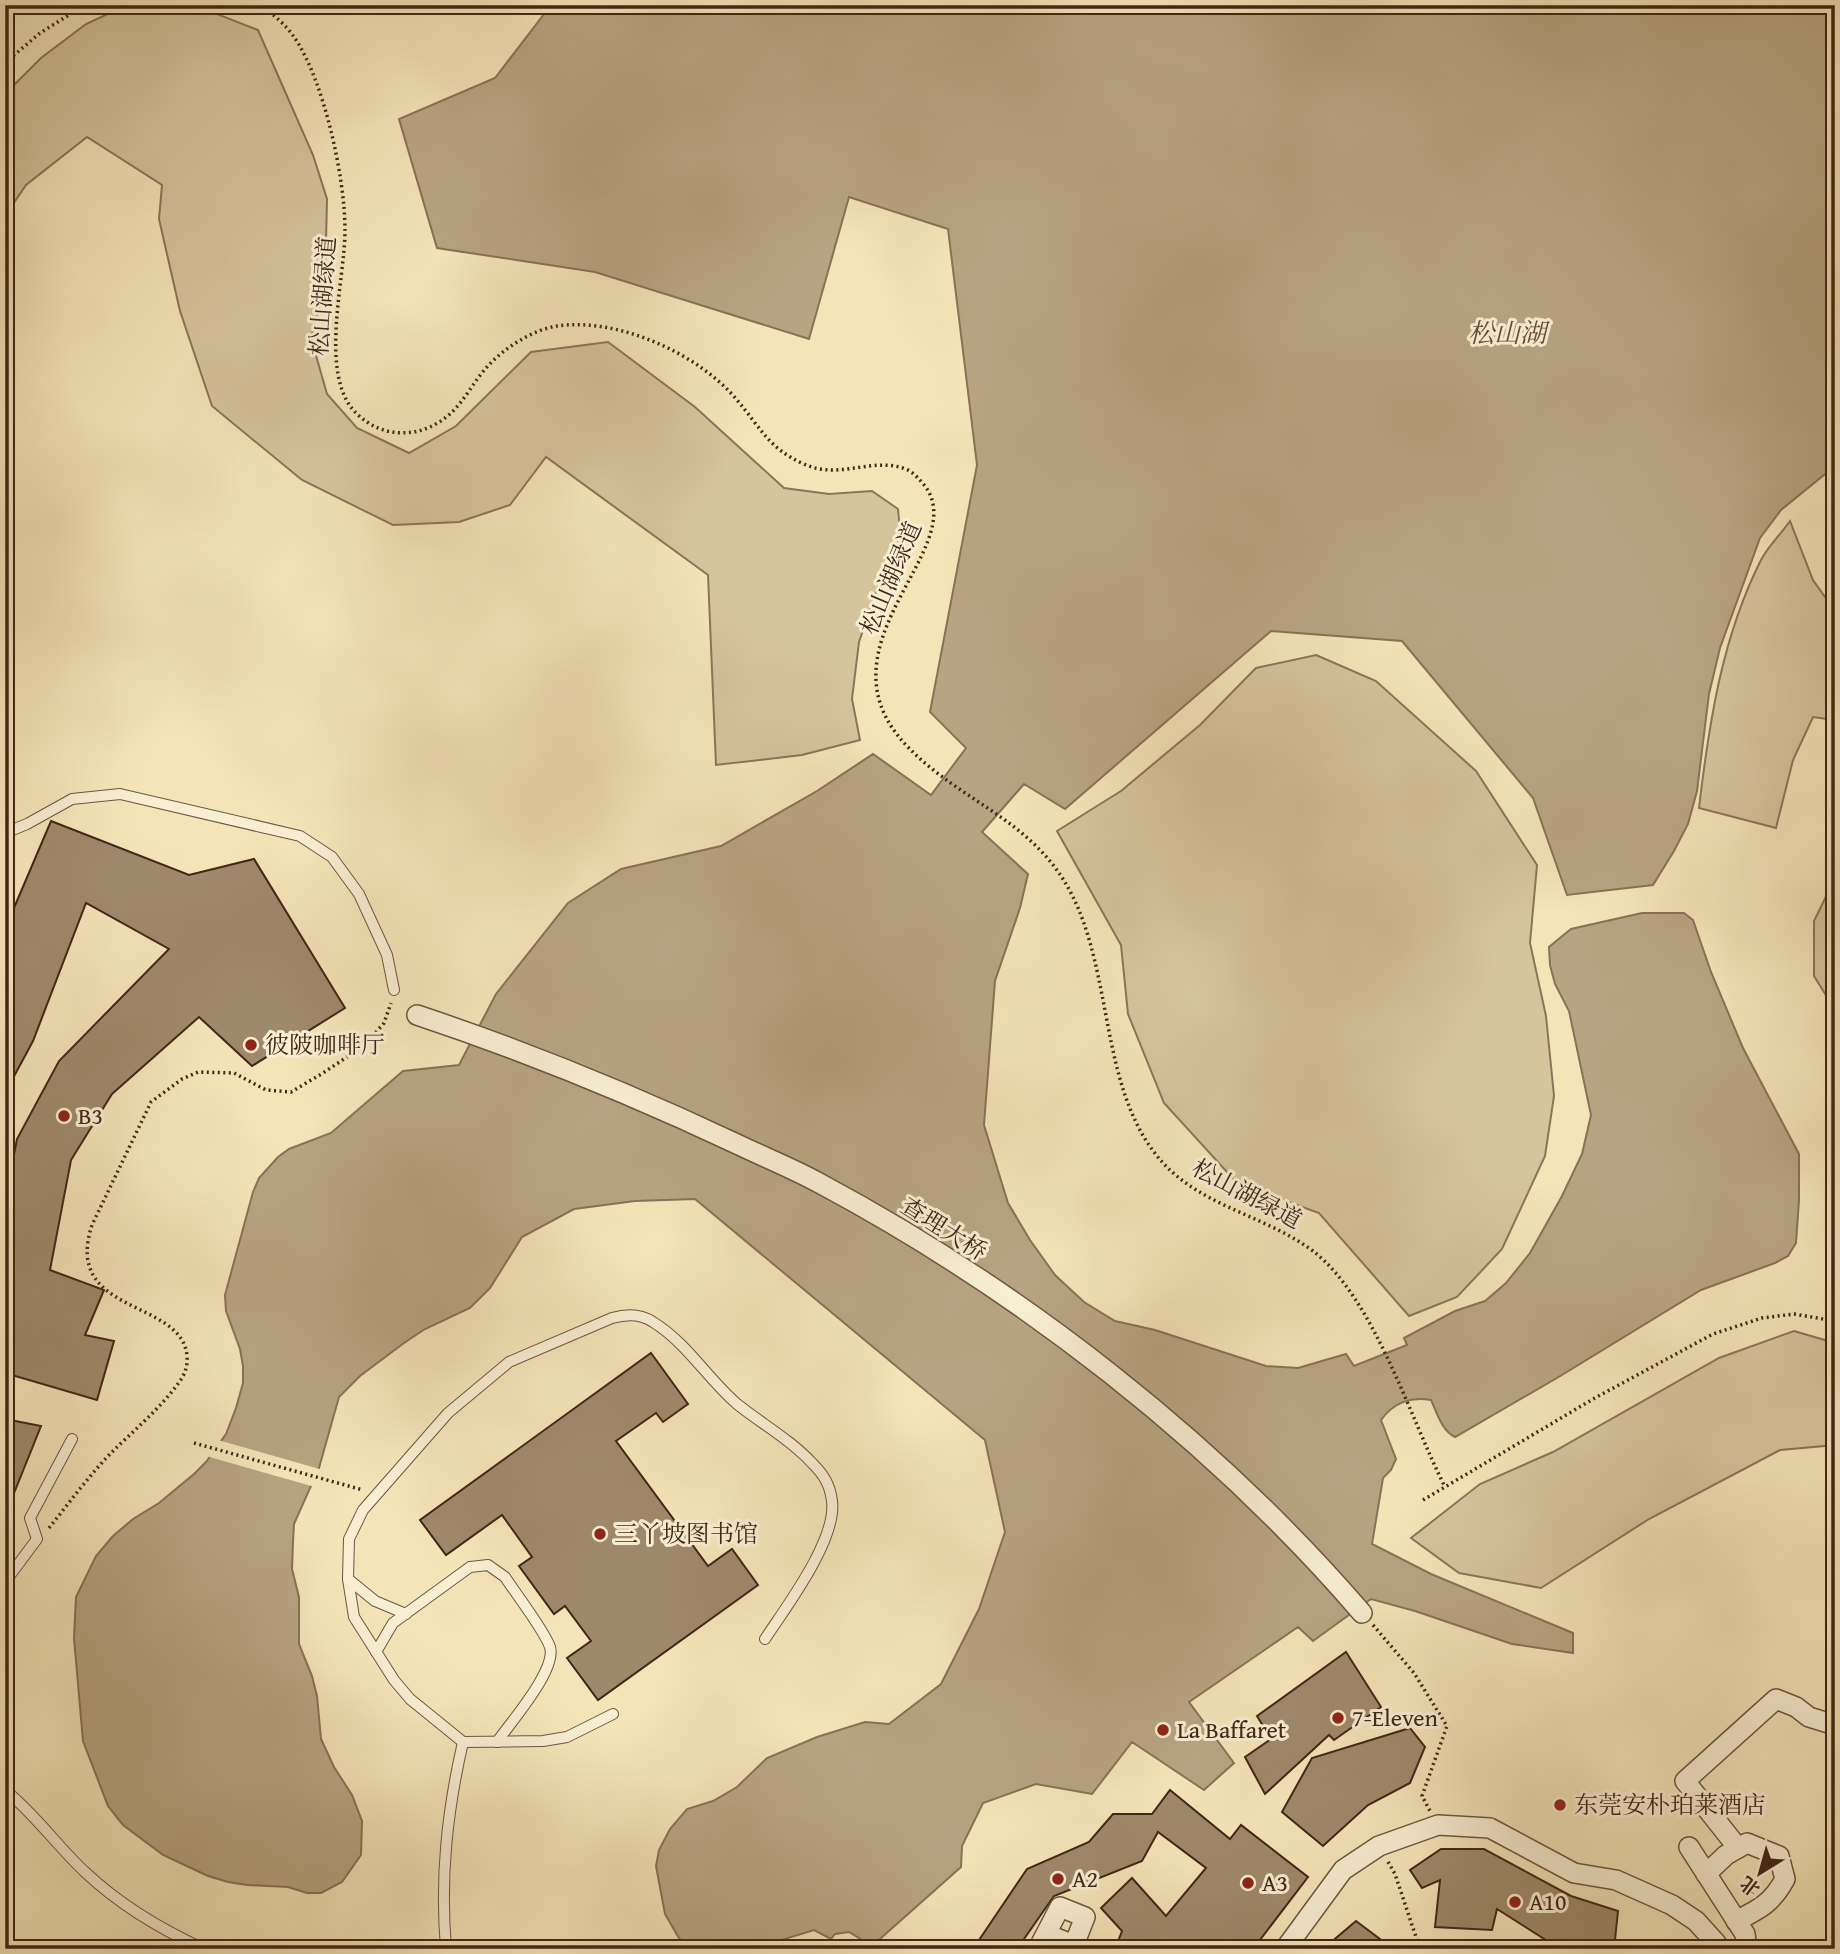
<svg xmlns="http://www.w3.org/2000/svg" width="1840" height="1954" font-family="'Gentium Book Plus','Noto Serif SC',serif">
<rect width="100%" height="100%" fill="#f4e5b9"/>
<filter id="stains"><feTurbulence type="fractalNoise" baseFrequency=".00286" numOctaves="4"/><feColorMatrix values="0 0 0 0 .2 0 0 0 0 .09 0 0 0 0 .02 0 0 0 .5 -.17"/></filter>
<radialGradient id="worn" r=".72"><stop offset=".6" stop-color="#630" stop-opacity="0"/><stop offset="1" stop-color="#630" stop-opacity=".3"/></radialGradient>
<!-- green -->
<g fill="#d6c49d" stroke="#8c745a" stroke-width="2">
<path d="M127 5 199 7 258 30 313 155 327 199 325 286 311 338 327 394 357 428 409 453 456 426 531 352 608 342 695 407 784 488 829 494 872 491 898 509 901 542 878 587 859 642 852 699 860 740 802 755 716 765 708 575 546 457 510 505 459 522 393 525 302 480 212 406 180 311 159 219 162 185 87 137 26 185 5 216V94L41 58 86 24Z"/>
<path d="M1790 521 1813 580 1835 611V720L1813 717 1793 760 1776 828 1699 808C1709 723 1722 637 1761 560 1768 546 1781 534 1790 521Z"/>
<path d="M1316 655 1376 681 1476 771 1537 865 1530 943 1546 1016 1554 1096 1545 1156 1502 1249 1457 1297 1409 1316 1319 1213 1237 1183 1164 1103 1128 1014 1121 945 1057 831 1121 791 1200 725 1256 668Z"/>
<path d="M1835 878V1010L1814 976V921Z"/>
<path d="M1794 1331 1835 1343V1445L1780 1450 1649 1519 1541 1588 1459 1573 1411 1538 1480 1484 1553 1452 1719 1358Z"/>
</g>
<!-- water -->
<path fill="#b8a482" stroke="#897157" stroke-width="2" d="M551 5H1835V466L1781 510 1760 538 1720 648 1709 694 1697 791 1688 824 1674 851 1653 885 1567 895 1533 798 1402 641 1271 631 1065 809 1024 784 982 832 1028 874 1020 908 995 981 984 1125 1008 1203 1030 1240 1055 1275 1084 1302 1115 1321 1155 1330 1266 1366 1298 1368 1346 1354 1354 1366 1407 1345 1404 1338 1455 1311 1485 1301 1506 1283 1530 1253 1562 1196 1582 1154 1591 1115 1569 1011 1555 984 1550 965 1549 947 1571 929 1642 913H1684L1693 920 1711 972 1743 1048 1799 1154V1200L1796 1243 1788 1256 1775 1263 1701 1290 1557 1378 1455 1437C1442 1431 1437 1413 1431 1400 1411 1396 1393 1403 1381 1420L1396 1459 1391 1470 1383 1478 1372 1544 1431 1574 1573 1633V1653L1512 1644 1415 1611 1371 1599 1313 1641 1298 1627 1189 1702 1234 1763 1204 1790 1132 1742 1092 1794 1036 1784 983 1803 962 1846 961 1867 872 1946 849 1932 835 1934 831 1939 814 1930 752 1949H691L679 1938 665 1914 656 1866 659 1850 670 1829 687 1809 713 1801 737 1787 767 1758 817 1737 865 1722 889 1724 941 1684 979 1609 1005 1532 985 1440 695 1199 635 1201 574 1209 522 1237 490 1288 470 1308 425 1329 404 1343 360 1376 339 1397 319 1468 294 1524 293 1542 292 1569 299 1597V1644L312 1676 317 1696 321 1739 334 1767 352 1795 362 1821 361 1855 342 1882 321 1893H307L288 1887 247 1885 228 1882 208 1876 163 1855 123 1825 108 1806 83 1741 74 1638 76 1597 96 1556 113 1536 133 1519 159 1503 194 1474 206 1462 226 1434 236 1408 243 1383V1366L240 1349 226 1311 225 1295 253 1192 259 1178 278 1157 289 1149 331 1133 403 1071 459 1065 496 994 568 903 621 869 721 846 817 791 873 754 931 795 966 748 930 712 977 465 948 229 849 197 809 339 595 272 437 248 399 119 495 78Z"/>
<!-- pier -->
<path fill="#f4e5b9" d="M218 1440 323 1470 315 1487 206 1456Z"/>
<!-- building -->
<g fill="#9f896b" stroke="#432516" stroke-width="2">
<path d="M51 821 189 875 254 859 345 1008 252 1066 199 1017 112 1094 71 1160 50 1270 104 1290 85 1335 114 1341 97 1400 5 1373V1200L17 1139 59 1061 169 949 86 903 33 1041 5 1093V929Z"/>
<path d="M651 1353 688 1404 663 1422 656 1413 616 1441 708 1566 732 1549 758 1585 598 1700 567 1658 591 1641 565 1606 554 1614 519 1566 532 1557 502 1515 446 1555 420 1520Z"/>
<path d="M5 1419 41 1426 6 1513H5Z"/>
<path d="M1346 1652 1381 1707 1334 1740 1329 1735 1265 1794 1245 1757 1271 1739 1257 1716Z"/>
<path d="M1410 1728 1425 1747 1410 1783 1368 1805 1323 1846 1282 1812 1312 1758Z"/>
<path d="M1170 1790 1230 1839 1241 1825 1308 1877 1253 1949H1115L1122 1931 1101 1908 1132 1878 1166 1916 1206 1868 1158 1832 1142 1861 1054 1896 1017 1949H973L1027 1869 1089 1842 1113 1814H1152Z"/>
<path d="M1441 1849H1484L1571 1896 1618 1911 1614 1949H1560L1497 1909 1492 1930 1435 1927 1440 1880 1422 1888 1410 1870Z"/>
<path d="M1356 1921 1380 1939 1370 1949H1323Z"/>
</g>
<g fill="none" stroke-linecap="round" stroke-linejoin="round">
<!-- lane casing -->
<g stroke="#6f553f" stroke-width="12">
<g id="lane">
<path d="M5 833 27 824 72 799 120 794 300 836 332 857 359 894 387 955 394 990"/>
<path d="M348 1579 375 1601 406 1614"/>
<path d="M5 1582 37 1539 30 1518 72 1439"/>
<path d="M376 1652 393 1623 470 1567 488 1565 505 1577C516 1594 544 1630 550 1647 557 1670 510 1723 497 1742"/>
<path d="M463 1742 410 1699 394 1680 354 1617 348 1579 349 1539 363 1510 448 1413 509 1362 612 1318C626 1314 640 1313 653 1322 687 1343 707 1378 737 1404 762 1424 791 1440 813 1464 824 1475 830 1485 832 1501 837 1540 786 1607 765 1639"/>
<path d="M5 1790C35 1814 57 1846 85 1872 120 1905 160 1929 204 1949"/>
<path d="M446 1949C440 1877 447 1812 463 1742L543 1741 567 1737 613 1714"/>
</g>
</g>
<!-- street casing -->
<g stroke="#6f553f" stroke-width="22">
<g id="street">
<path d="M417 1015C528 1052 633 1095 739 1145 766 1158 794 1169 821 1184 1021 1291 1214 1441 1362 1613"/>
<path d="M1689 1847 1745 1934 1747 1949"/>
<path d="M1738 1848 1685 1781 1776 1699 1796 1707 1809 1717 1835 1725"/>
<path d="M1706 1874 1726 1855 1747 1843 1779 1856 1785 1879C1772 1903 1760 1909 1736 1921"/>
<path d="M1038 1949 1060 1907 1085 1917 1074 1945 1046 1934"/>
<path d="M1285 1949 1343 1870 1379 1846 1438 1825 1490 1828 1574 1873 1616 1880 1672 1905 1696 1921 1716 1943V1949"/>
</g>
</g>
<!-- path -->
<g stroke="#432516" stroke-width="3.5" stroke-dasharray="2 3.5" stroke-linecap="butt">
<path d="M260 5C272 13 286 25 294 37 324 80 345 178 345 230 345 280 318 375 356 413 383 440 423 439 451 413 465 400 474 381 487 367 504 348 532 330 557 326 618 317 699 354 737 400 760 427 769 449 804 464 840 481 874 455 908 470 915 474 920 480 925 486 972 549 811 646 907 746 961 803 1034 819 1072 895 1112 974 1101 1082 1154 1152 1194 1206 1262 1213 1313 1251 1374 1298 1410 1418 1445 1487"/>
<path d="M5 63 40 33 85 5"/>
<path d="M194 1443 363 1490"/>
<path d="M1423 1500 1593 1399 1713 1334 1762 1318 1794 1314 1835 1321"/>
<path d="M49 1528C69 1503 88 1477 110 1454 133 1431 161 1408 180 1381 185 1374 188 1365 187 1356 182 1298 62 1316 92 1225L151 1102 182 1079 198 1072 234 1073 266 1090 291 1092 323 1073 365 1045 384 1023 391 1003"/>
<path d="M1373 1625 1414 1673 1447 1726 1422 1796 1430 1811"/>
<path d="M1388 1862 1395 1874 1420 1949"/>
<path d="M1475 1949H1500"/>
</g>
<!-- lane -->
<use href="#lane" stroke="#f8eed2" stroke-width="10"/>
<!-- street -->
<use href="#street" stroke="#f8eed2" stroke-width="19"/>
</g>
<!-- markers -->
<g fill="#8f2418" stroke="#f8eed2" stroke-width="2.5">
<circle cx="251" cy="1045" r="7"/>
<circle cx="64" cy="1116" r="7"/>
<circle cx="600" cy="1534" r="7"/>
<circle cx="1338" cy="1718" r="7"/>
<circle cx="1163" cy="1730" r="7"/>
<circle cx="1560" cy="1805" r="7"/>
<circle cx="1058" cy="1879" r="7"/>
<circle cx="1248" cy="1883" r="7"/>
<circle cx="1515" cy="1902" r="7"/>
</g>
<g text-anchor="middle" stroke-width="6" stroke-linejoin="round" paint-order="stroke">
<!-- street labels -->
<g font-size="24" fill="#432516" stroke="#f8eed2">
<text transform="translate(323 296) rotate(-86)" y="8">松山湖绿道</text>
<text transform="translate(891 578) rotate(-67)" y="8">松山湖绿道</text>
<text transform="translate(1247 1194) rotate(28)" y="8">松山湖绿道</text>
<text transform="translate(944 1229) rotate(32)" y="8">查理大桥</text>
</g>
<!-- poi labels -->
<g font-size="24" fill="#432516" stroke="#f8eed2" text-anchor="start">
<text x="265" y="1053">彼陂咖啡厅</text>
<text x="78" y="1124">B3</text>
<text x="614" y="1542">三丫坡图书馆</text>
<text x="1352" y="1726">7-Eleven</text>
<text x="1177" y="1738">La Baffaret</text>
<text x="1574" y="1813">东莞安朴珀莱酒店</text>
<text x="1072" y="1887">A2</text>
<text x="1262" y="1891">A3</text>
<text x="1529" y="1910">A10</text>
</g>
<!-- water labels -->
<g font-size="26" font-style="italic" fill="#664b36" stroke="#f8eed2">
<text x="1507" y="342">松山湖</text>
</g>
</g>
<!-- margin -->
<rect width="1840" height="1954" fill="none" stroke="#f4e5b9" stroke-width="28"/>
<rect x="7" y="7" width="1826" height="1940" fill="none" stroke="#432516" stroke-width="3.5"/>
<rect x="14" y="14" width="1812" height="1926" fill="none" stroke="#432516" stroke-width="2"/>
<!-- north arrow -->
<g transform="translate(1760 1873) rotate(217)" stroke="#f8eed2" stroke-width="5" paint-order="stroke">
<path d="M0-5L12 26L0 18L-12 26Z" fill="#432516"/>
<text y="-10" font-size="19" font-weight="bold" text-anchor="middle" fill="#432516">北</text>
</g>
<rect width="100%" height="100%" filter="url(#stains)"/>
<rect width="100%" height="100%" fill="url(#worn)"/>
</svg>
